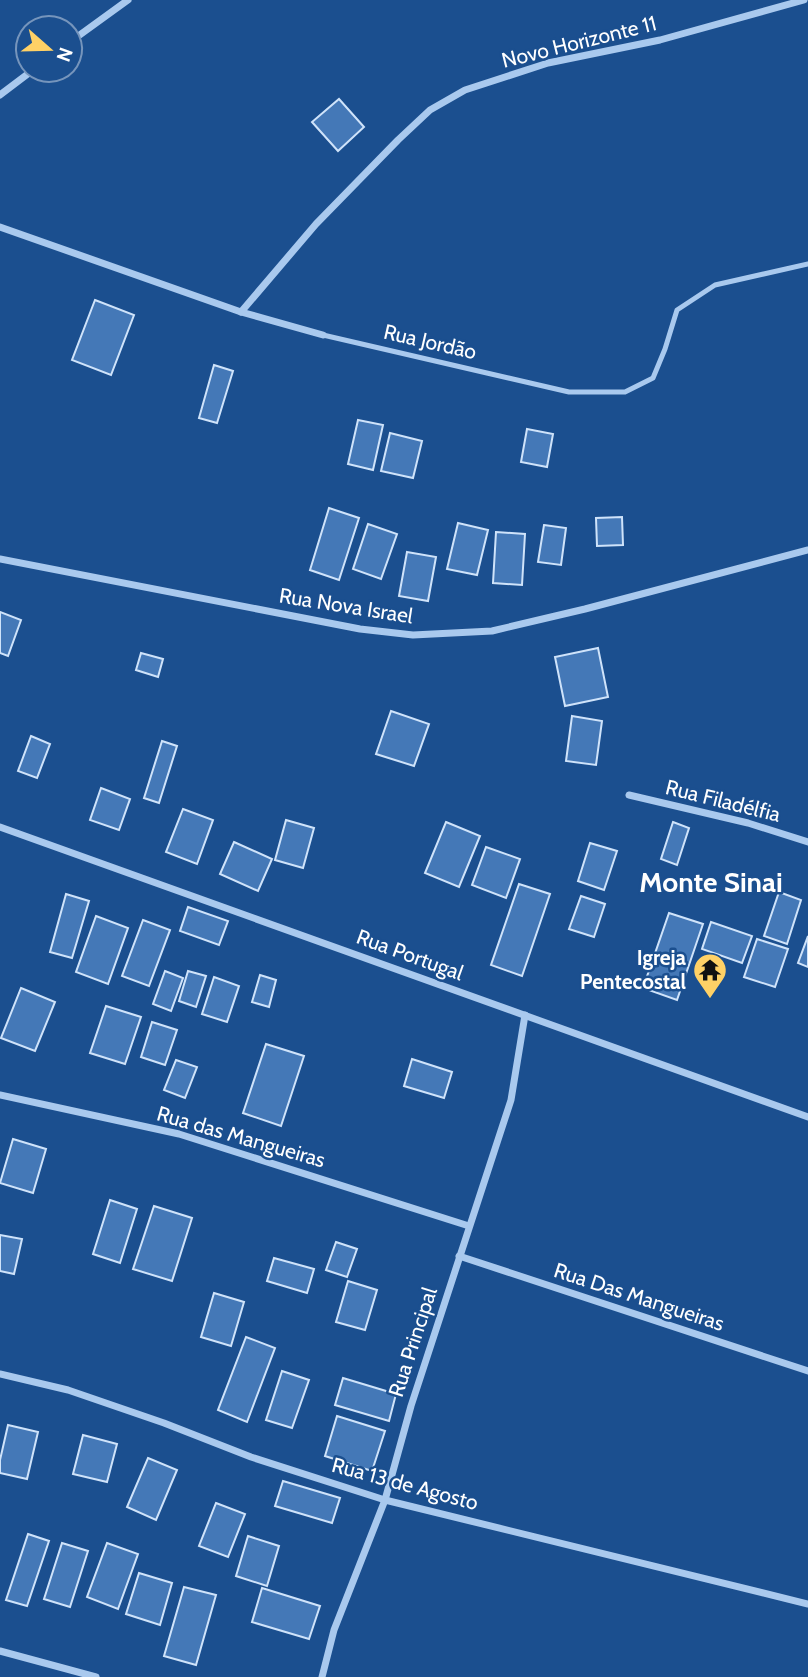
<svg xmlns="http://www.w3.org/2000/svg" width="808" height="1677" font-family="Cabin,sans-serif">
<rect width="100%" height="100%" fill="#1b4f8f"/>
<!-- building -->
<g fill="#4478b7" stroke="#cfe3fa" stroke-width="2">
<path d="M339 99 364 127 338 151 312 122Z"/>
<path d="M95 300 134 315 111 375 72 360Z"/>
<path d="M214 365 233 371 217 423 199 418Z"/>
<path d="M358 420 383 425 373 470 348 464Z"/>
<path d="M527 429 553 434 547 467 521 462Z"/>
<path d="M390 433 422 441 413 478 381 471Z"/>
<path d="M329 508 359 518 339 580 310 570Z"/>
<path d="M622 517 623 545 597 546 596 518Z"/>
<path d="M458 523 488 530 477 575 447 569Z"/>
<path d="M368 524 397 534 381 579 353 569Z"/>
<path d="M544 525 566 528 561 565 538 562Z"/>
<path d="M496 532 525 534 522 585 493 583Z"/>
<path d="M407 552 436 557 428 601 399 596Z"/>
<path d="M0 612 21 620 8 656 0 653Z"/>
<path d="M598 648 608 697 565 706 555 657Z"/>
<path d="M141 653 163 659 158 677 136 670Z"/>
<path d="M391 711 429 724 414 766 376 754Z"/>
<path d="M572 716 602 721 596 765 566 761Z"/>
<path d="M31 736 50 744 37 778 18 771Z"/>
<path d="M162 741 177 746 159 803 144 798Z"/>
<path d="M101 788 130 799 119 830 90 820Z"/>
<path d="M183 809 213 820 197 864 166 852Z"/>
<path d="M286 820 314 828 303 868 275 860Z"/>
<path d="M446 822 480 836 459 887 425 873Z"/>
<path d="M673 822 689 828 677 865 661 859Z"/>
<path d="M234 842 272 859 258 891 220 874Z"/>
<path d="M590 843 617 851 604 890 578 881Z"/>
<path d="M486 847 520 859 506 898 472 885Z"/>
<path d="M519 884 550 894 522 976 491 965Z"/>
<path d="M779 892 801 900 787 944 764 936Z"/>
<path d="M66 894 89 901 72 958 50 952Z"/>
<path d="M581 896 605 904 594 937 569 929Z"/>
<path d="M188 907 228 921 219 945 180 931Z"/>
<path d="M669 913 703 924 677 1000 643 988Z"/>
<path d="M96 916 128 928 108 984 76 972Z"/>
<path d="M143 920 170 930 149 986 122 976Z"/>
<path d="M711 922 752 936 742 963 702 949Z"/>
<path d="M808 936V967L798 963Z"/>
<path d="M757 939 788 949 775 987 744 977Z"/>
<path d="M165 971 183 978 171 1011 153 1004Z"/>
<path d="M188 971 206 976 196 1007 179 1001Z"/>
<path d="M260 975 276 980 269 1007 252 1002Z"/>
<path d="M214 977 239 986 227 1022 202 1014Z"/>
<path d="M21 988 55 1002 35 1051 1 1038Z"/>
<path d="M106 1006 141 1017 125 1064 90 1053Z"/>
<path d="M152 1022 177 1030 165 1065 141 1057Z"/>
<path d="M266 1044 304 1056 281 1126 243 1113Z"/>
<path d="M412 1059 452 1072 444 1098 404 1086Z"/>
<path d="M176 1060 197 1067 185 1098 164 1090Z"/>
<path d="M13 1139 46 1149 33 1193 0 1183Z"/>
<path d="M110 1200 137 1209 120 1263 93 1254Z"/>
<path d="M154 1206 192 1218 172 1281 133 1269Z"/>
<path d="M0 1235 22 1239 14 1274 0 1271Z"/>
<path d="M336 1242 357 1249 347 1277 326 1270Z"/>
<path d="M274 1258 314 1269 307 1293 267 1281Z"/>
<path d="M348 1281 377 1290 365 1330 336 1322Z"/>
<path d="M214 1293 244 1302 231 1346 201 1337Z"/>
<path d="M246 1337 275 1348 247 1422 218 1410Z"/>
<path d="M282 1371 309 1380 292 1428 266 1420Z"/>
<path d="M343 1378 396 1394 389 1421 335 1405Z"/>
<path d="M337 1416 385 1431 372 1471 325 1456Z"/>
<path d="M8 1425 38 1432 27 1479 0 1473V1460Z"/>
<path d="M83 1435 117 1444 107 1482 73 1474Z"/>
<path d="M148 1458 177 1470 156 1520 127 1507Z"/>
<path d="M283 1481 340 1498 332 1523 275 1506Z"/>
<path d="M216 1503 245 1514 228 1557 199 1546Z"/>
<path d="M28 1534 49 1541 27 1606 6 1600Z"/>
<path d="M248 1536 279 1546 267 1586 236 1576Z"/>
<path d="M62 1543 88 1551 70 1607 44 1599Z"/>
<path d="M107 1543 138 1554 118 1609 87 1597Z"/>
<path d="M139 1573 172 1583 160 1625 126 1614Z"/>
<path d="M184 1587 216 1595 196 1665 164 1656Z"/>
<path d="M262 1588 320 1606 309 1639 252 1622Z"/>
</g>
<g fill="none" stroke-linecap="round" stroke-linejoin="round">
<!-- lane -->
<path stroke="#a9c9ee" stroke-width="5" d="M323 335 569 392H625L653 378 665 349 677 310 715 285 808 264"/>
<!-- street -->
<g stroke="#a9c9ee" stroke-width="7">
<path d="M70 42 128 0"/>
<path d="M0 95 33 70"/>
<path d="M0 227 241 312 323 335"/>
<path d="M241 312 316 224 398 140 430 110 465 90 548 63 660 40 804 0"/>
<path d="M0 559 360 629 413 635 492 631 585 609 808 550"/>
<path d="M629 795 748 823 808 842"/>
<path d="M0 827 808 1117"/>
<path d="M0 1095 179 1134 469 1226"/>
<path d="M459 1256 808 1371"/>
<path d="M0 1374 68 1390 164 1423 251 1457 385 1500 808 1604"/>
<path d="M0 1651 96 1677"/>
<path d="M322 1677 334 1630 385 1500 411 1406 511 1100 525 1015"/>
</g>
</g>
<!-- icons -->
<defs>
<g id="temple-pin" transform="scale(1.75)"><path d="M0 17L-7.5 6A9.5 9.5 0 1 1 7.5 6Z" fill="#ffd166" stroke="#1b4f8f"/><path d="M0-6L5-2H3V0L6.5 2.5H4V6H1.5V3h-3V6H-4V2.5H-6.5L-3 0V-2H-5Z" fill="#111"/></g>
</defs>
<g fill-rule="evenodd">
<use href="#temple-pin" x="710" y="970"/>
</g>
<g text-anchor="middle" stroke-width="5" stroke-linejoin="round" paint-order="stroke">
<!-- street labels -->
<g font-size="21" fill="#fff" stroke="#1b4f8f">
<text transform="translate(579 42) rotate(-14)" y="7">Novo Horizonte 11</text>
<text transform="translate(430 342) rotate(13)" y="7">Rua Jordão</text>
<text transform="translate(346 606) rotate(9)" y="7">Rua Nova Israel</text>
<text transform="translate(723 801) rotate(14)" y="7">Rua Filadélfia</text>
<text transform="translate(410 955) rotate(20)" y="7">Rua Portugal</text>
<text transform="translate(241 1137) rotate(16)" y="7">Rua das Mangueiras</text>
<text transform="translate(639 1297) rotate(18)" y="7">Rua Das Mangueiras</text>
<text transform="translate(413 1342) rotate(-72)" y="7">Rua Principal</text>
<text transform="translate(405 1484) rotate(15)" y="7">Rua 13 de Agosto</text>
</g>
<!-- poi labels -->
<g font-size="21" font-weight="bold" fill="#fff" stroke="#1b4f8f" text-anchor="end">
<text x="686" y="965">Igreja<tspan x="686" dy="24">Pentecostal</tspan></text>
</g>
<!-- district labels -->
<g font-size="28" font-weight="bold" fill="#fff" stroke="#1b4f8f">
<text x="711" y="892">Monte Sinai</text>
</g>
</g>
<!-- north arrow -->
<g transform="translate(49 49) rotate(110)"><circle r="33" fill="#1b4f8f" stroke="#7695bc" stroke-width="2"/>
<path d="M0-5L12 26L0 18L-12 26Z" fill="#ffd166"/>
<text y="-10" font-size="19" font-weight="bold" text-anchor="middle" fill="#ffffff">N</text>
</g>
</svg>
